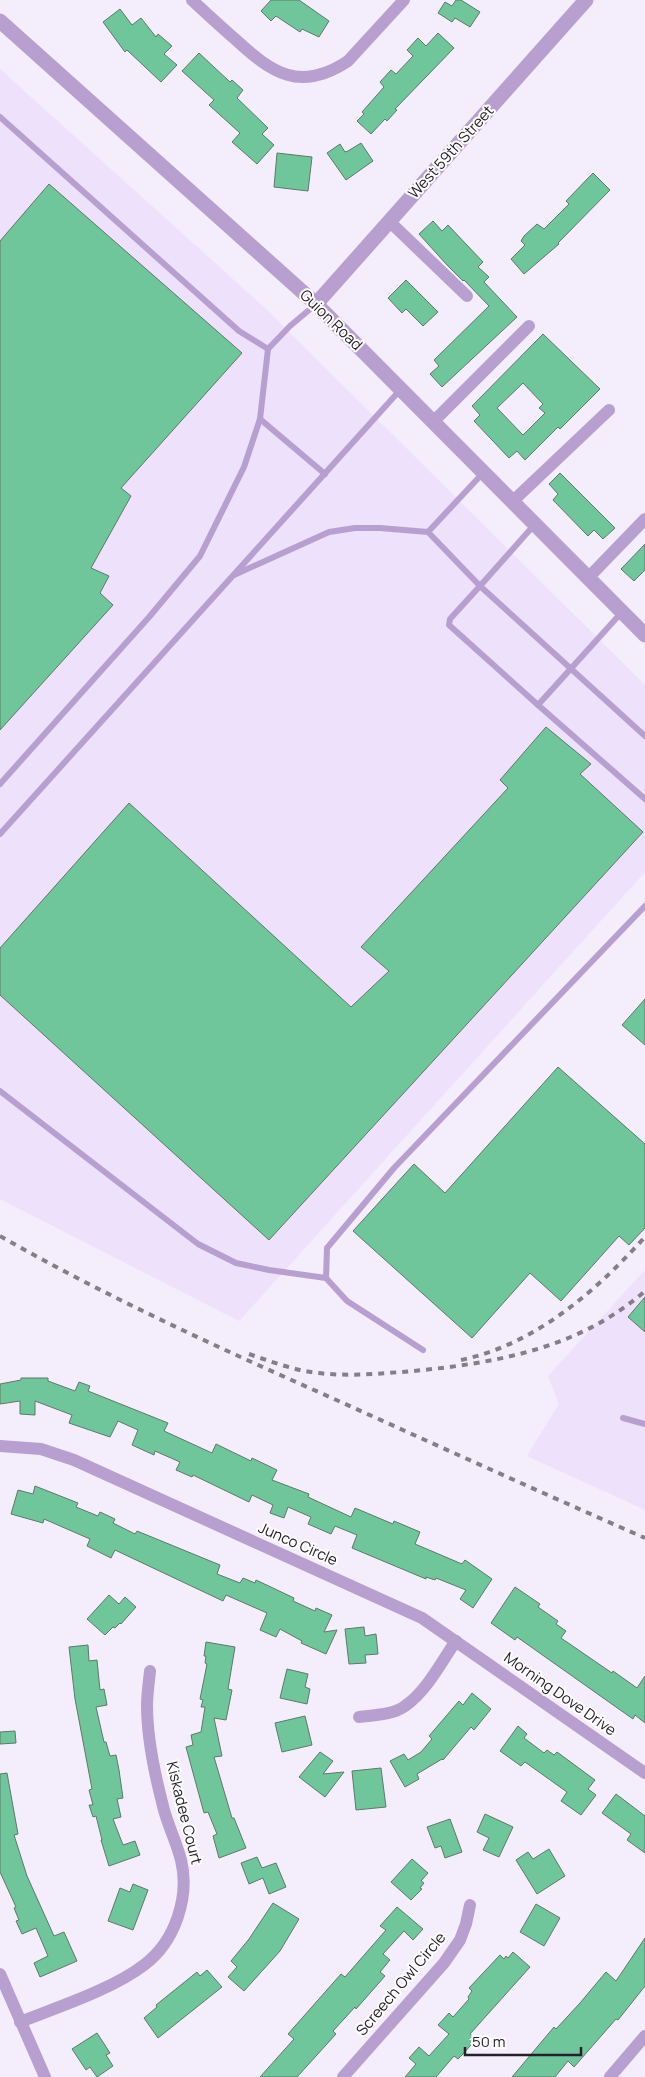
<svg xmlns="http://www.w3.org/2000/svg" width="645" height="2077" font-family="Manrope,sans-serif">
<rect width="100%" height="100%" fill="#f4edfc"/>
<!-- built -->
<g fill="#ede1fb">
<path d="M0 69 265 308 645 685V872L239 1321 0 1199Z"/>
<path d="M645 1270V1510L527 1456 559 1404 548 1376Z"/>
</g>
<!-- building -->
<g fill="#6fc69b" stroke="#5f786a" fill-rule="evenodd">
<path d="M271 0H299L329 21 319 37 302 29 300 32 276 16 271 21 261 11Z"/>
<path d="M456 0H461L480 12 470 27 455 18 452 22 438 13 445 2 452 6Z"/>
<path d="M120 9 132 25 141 18 156 37 158 34 172 46 164 54 177 65 161 82 127 50 125 52 103 22Z"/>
<path d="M438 33 454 48 395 109 397 110 387 121 385 119 371 134 357 121 364 114 362 112 384 87 380 82 391 70 396 74 413 56 407 50 418 38 426 46Z"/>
<path d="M199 53 230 82 232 80 243 90 237 98 268 128 262 134 274 145 257 164 232 142 240 133 209 105 214 100 182 71Z"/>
<path d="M361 143 373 161 346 180 327 153 340 144 345 152 348 151Z"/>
<path d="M277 153 312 157 308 191 274 187Z"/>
<path d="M593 173 610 190 558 243 559 244 524 274 511 259 525 245 521 241 524 236 537 224 544 229 569 204 566 201Z"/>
<path d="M49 184 242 353 121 488 131 496 91 568 109 576 100 593 113 605 0 730V241Z"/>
<path d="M433 221 442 231 448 225 483 262 478 267 489 277 484 282 517 317 442 387 430 374 439 366 434 360 489 306 464 280 463 281 447 265 419 234Z"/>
<path d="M406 280 438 312 423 326 406 309 402 313 388 298Z"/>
<path d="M543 334 600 389 560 429 558 427 525 460 517 451 509 458 474 421 480 415 472 406ZM523 383 543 404 539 408 545 413 523 435 497 408Z"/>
<path d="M560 473 615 528 603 539 594 530 588 536 553 500 558 494 549 484Z"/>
<path d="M645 544V570L634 581 621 569Z"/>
<path d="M546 727 591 764 580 774 643 832 269 1240 0 995V948L129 803 351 1007 389 971 361 947 508 788 500 780Z"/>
<path d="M645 999V1045L622 1025Z"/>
<path d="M558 1067 645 1144V1228L629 1245 619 1236 561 1301 530 1273 472 1338 353 1231 414 1164 445 1193Z"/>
<path d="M645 1297V1332L628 1317Z"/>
<path d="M21 1378H48V1381L75 1391 79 1382 90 1386 88 1391 168 1423 164 1431 212 1453 216 1444 251 1461 252 1458 277 1470 272 1480 309 1494 308 1497 351 1517 355 1508 393 1524 394 1521 420 1532 415 1544 462 1564 465 1560 492 1579 473 1608 460 1599 466 1590 436 1578 435 1580 426 1577V1579L352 1548 357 1535 335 1526 331 1534 308 1524 311 1517 288 1507 284 1518 270 1513 273 1505 252 1495 249 1502 193 1475 192 1477 176 1470 180 1462 155 1451 154 1455 132 1445 138 1430 118 1421 110 1437 69 1423 72 1415 35 1401V1415L20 1414V1401L0 1404V1384L21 1380Z"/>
<path d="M35 1486 78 1503 76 1507 98 1516 100 1512 115 1519 113 1523 135 1534 137 1531 220 1565 217 1574 240 1583 243 1578 255 1583 256 1580 294 1598 293 1601 315 1611 316 1608 332 1615 324 1632 337 1630 326 1654 301 1643 302 1641 280 1629 276 1637 260 1630 267 1613 226 1595 223 1601 115 1550 111 1558 87 1546 90 1539 44 1519 43 1523 11 1514 18 1490 33 1494Z"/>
<path d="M515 1587 540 1604 538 1607 558 1621 556 1624 566 1631 561 1638 612 1673 613 1671 637 1688 645 1676V1723L635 1715 633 1719 517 1637 515 1640 491 1623Z"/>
<path d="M109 1595 119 1604 125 1597 136 1607 121 1624 120 1623 115 1628 113 1627 105 1635 87 1619Z"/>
<path d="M364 1627 365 1636 376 1634 378 1654 365 1655 366 1663 349 1664 345 1629Z"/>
<path d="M206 1642 235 1647 228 1689 232 1690 226 1720 214 1718 222 1756 214 1757 232 1818H234L246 1848 219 1858 213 1836 217 1834 208 1812 204 1813 186 1747 193 1745 191 1735 201 1732 205 1707H201L203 1700 200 1699 207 1664 205 1663 206 1656H204Z"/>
<path d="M88 1645 89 1661 97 1660 100 1690 104 1689 107 1705 96 1707 104 1742H106L110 1756 116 1755 119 1770 123 1798 117 1799 121 1817 113 1819 123 1845 135 1841 140 1855 109 1866 101 1840H102L96 1816 93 1817 89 1805H93L89 1790 92 1789 75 1699 69 1647Z"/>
<path d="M287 1669 308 1674 305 1687 310 1689 307 1704 280 1698Z"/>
<path d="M472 1693 491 1709 474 1730 471 1727 443 1760 442 1759 417 1774 419 1779 405 1787 390 1761 404 1754 408 1760 421 1752 432 1739 429 1736 459 1701 463 1705Z"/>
<path d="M305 1716 312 1745 282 1752 275 1723Z"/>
<path d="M518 1726 527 1734 524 1738 544 1753 547 1750 554 1755 557 1752 595 1780 588 1789 596 1795 581 1815 561 1801 567 1792 525 1762 521 1766 500 1751Z"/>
<path d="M15 1731 16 1743 0 1744V1732Z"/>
<path d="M320 1752 333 1761 323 1774 344 1772 325 1797 299 1777Z"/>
<path d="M381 1768 386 1807 356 1810 352 1771Z"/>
<path d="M7 1773 18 1834 14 1835 27 1876 54 1936 64 1932 77 1961 40 1977 34 1963 48 1956 36 1928 22 1934 16 1921 19 1920 14 1908 16 1907 0 1872V1774Z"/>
<path d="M616 1794 645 1816V1853L627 1840 631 1834 602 1813Z"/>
<path d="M485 1814 513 1827 499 1857 483 1850 489 1838 477 1832Z"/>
<path d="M450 1819 462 1852 445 1858 441 1846 435 1848 427 1827Z"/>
<path d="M549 1849 565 1876 537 1894 516 1860 528 1852 533 1859Z"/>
<path d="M257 1857 262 1868 276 1863 286 1887 269 1894 263 1878 249 1884 241 1863Z"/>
<path d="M412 1859 428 1873 421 1881 424 1883 420 1888 422 1889 411 1900 391 1882Z"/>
<path d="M133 1884 148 1890 133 1930 108 1921 120 1888 130 1892Z"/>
<path d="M273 1903 299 1919 280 1951 244 1991 228 1977 237 1967 231 1961 249 1939Z"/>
<path d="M536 1904 560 1918 544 1946 520 1932Z"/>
<path d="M397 1907 423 1929 413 1940 404 1931 383 1954 390 1960 380 1972 385 1976 356 2009 355 2007 333 2031 336 2034 297 2077H260L294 2039 288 2034 341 1974 345 1977 386 1930 380 1926Z"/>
<path d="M645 1938V1986L618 2020 616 2019 574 2067 568 2061 555 2077H512L554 2027 556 2029 580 2003 606 1972 616 1981Z"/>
<path d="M513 1952 530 1967 470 2034 476 2039 464 2053 458 2059 454 2056 436 2077H405L416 2064 409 2058 419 2047 429 2056 449 2034 438 2025 449 2013 453 2017 469 1999 468 1997 472 1991 469 1988 500 1955 504 1959 506 1956 508 1958Z"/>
<path d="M207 1970 222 1987 158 2038 144 2018 157 2007 156 2005 197 1972 200 1976Z"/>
<path d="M97 2033 110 2053 106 2055 113 2066 97 2077 90 2067 86 2070 72 2049Z"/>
</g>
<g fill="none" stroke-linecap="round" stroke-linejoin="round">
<!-- service -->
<g stroke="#b79fd0" stroke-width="6">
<path d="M0 117 239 331 268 349"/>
<path d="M260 419 325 474"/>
<path d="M483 473 428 532 480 586 450 619 449 625 538 705"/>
<path d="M535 524 480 586 645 736"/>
<path d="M234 575 329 532 355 528H380L428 532"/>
<path d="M622 612 538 705 645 799"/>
<path d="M0 784 150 616 200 556 244 467 260 419 268 349 290 326 315 305"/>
<path d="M0 834 401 389"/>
<path d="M0 1091 198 1244 236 1263 269 1270 326 1278"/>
<path d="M423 1350 347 1301 326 1278 327 1248 394 1168 645 906"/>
<path d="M623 1418 645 1424"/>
</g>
<!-- minor -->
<g stroke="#b79fd0" stroke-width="12">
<path d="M192 0C206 13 220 26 235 39 272 73 300 93 348 61L404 0"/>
<path d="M389 221 467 296"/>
<path d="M433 422 529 326"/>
<path d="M512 502 609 410"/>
<path d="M588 578 645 519"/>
<path d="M0 1446 41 1449 74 1460 422 1618 645 1773"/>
<path d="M359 1717C374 1715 393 1715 405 1706 427 1691 441 1662 456 1641"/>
<path d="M0 1974 45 2077"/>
<path d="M20 2022C58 2007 113 1989 144 1965 175 1942 190 1897 181 1860 176 1840 166 1822 162 1802 154 1771 147 1737 147 1705 147 1694 149 1682 150 1671"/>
<path d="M343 2077 444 1963 460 1940 466 1924 470 1905"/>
<path d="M610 2077 645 2036"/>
</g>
<!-- tertiary -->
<g stroke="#b79fd0" stroke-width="15">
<path d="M0 21 316 304 645 635"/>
<path d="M316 304 586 0"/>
</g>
<!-- rail -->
<g stroke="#847e8a" stroke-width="4" stroke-dasharray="6 6" stroke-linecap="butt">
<path d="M0 1236C107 1297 219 1348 332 1398 436 1445 540 1492 645 1538"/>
<path d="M249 1354C266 1360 283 1366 300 1370 337 1378 376 1374 413 1371 497 1363 580 1348 645 1291"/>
<path d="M461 1360C536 1344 595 1292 645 1237"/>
</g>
</g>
<g text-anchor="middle" stroke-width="4" stroke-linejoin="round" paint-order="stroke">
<!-- street labels -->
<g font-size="15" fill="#252029" stroke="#fefefe">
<text transform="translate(451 152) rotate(-48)" y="5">West 59th Street</text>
<text transform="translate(331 320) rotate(44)" y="5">Guion Road</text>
<text transform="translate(298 1544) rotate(24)" y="5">Junco Circle</text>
<text transform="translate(560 1694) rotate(35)" y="5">Morning Dove Drive</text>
<text transform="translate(184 1813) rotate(76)" y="5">Kiskadee Court</text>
<text transform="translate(401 1984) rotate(-50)" y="5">Screech Owl Circle</text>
</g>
</g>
<!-- scale -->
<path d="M465 2047v8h116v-8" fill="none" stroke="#252029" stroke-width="2.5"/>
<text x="472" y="2047" font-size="15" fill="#252029" stroke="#fefefe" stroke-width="4" paint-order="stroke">50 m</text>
</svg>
